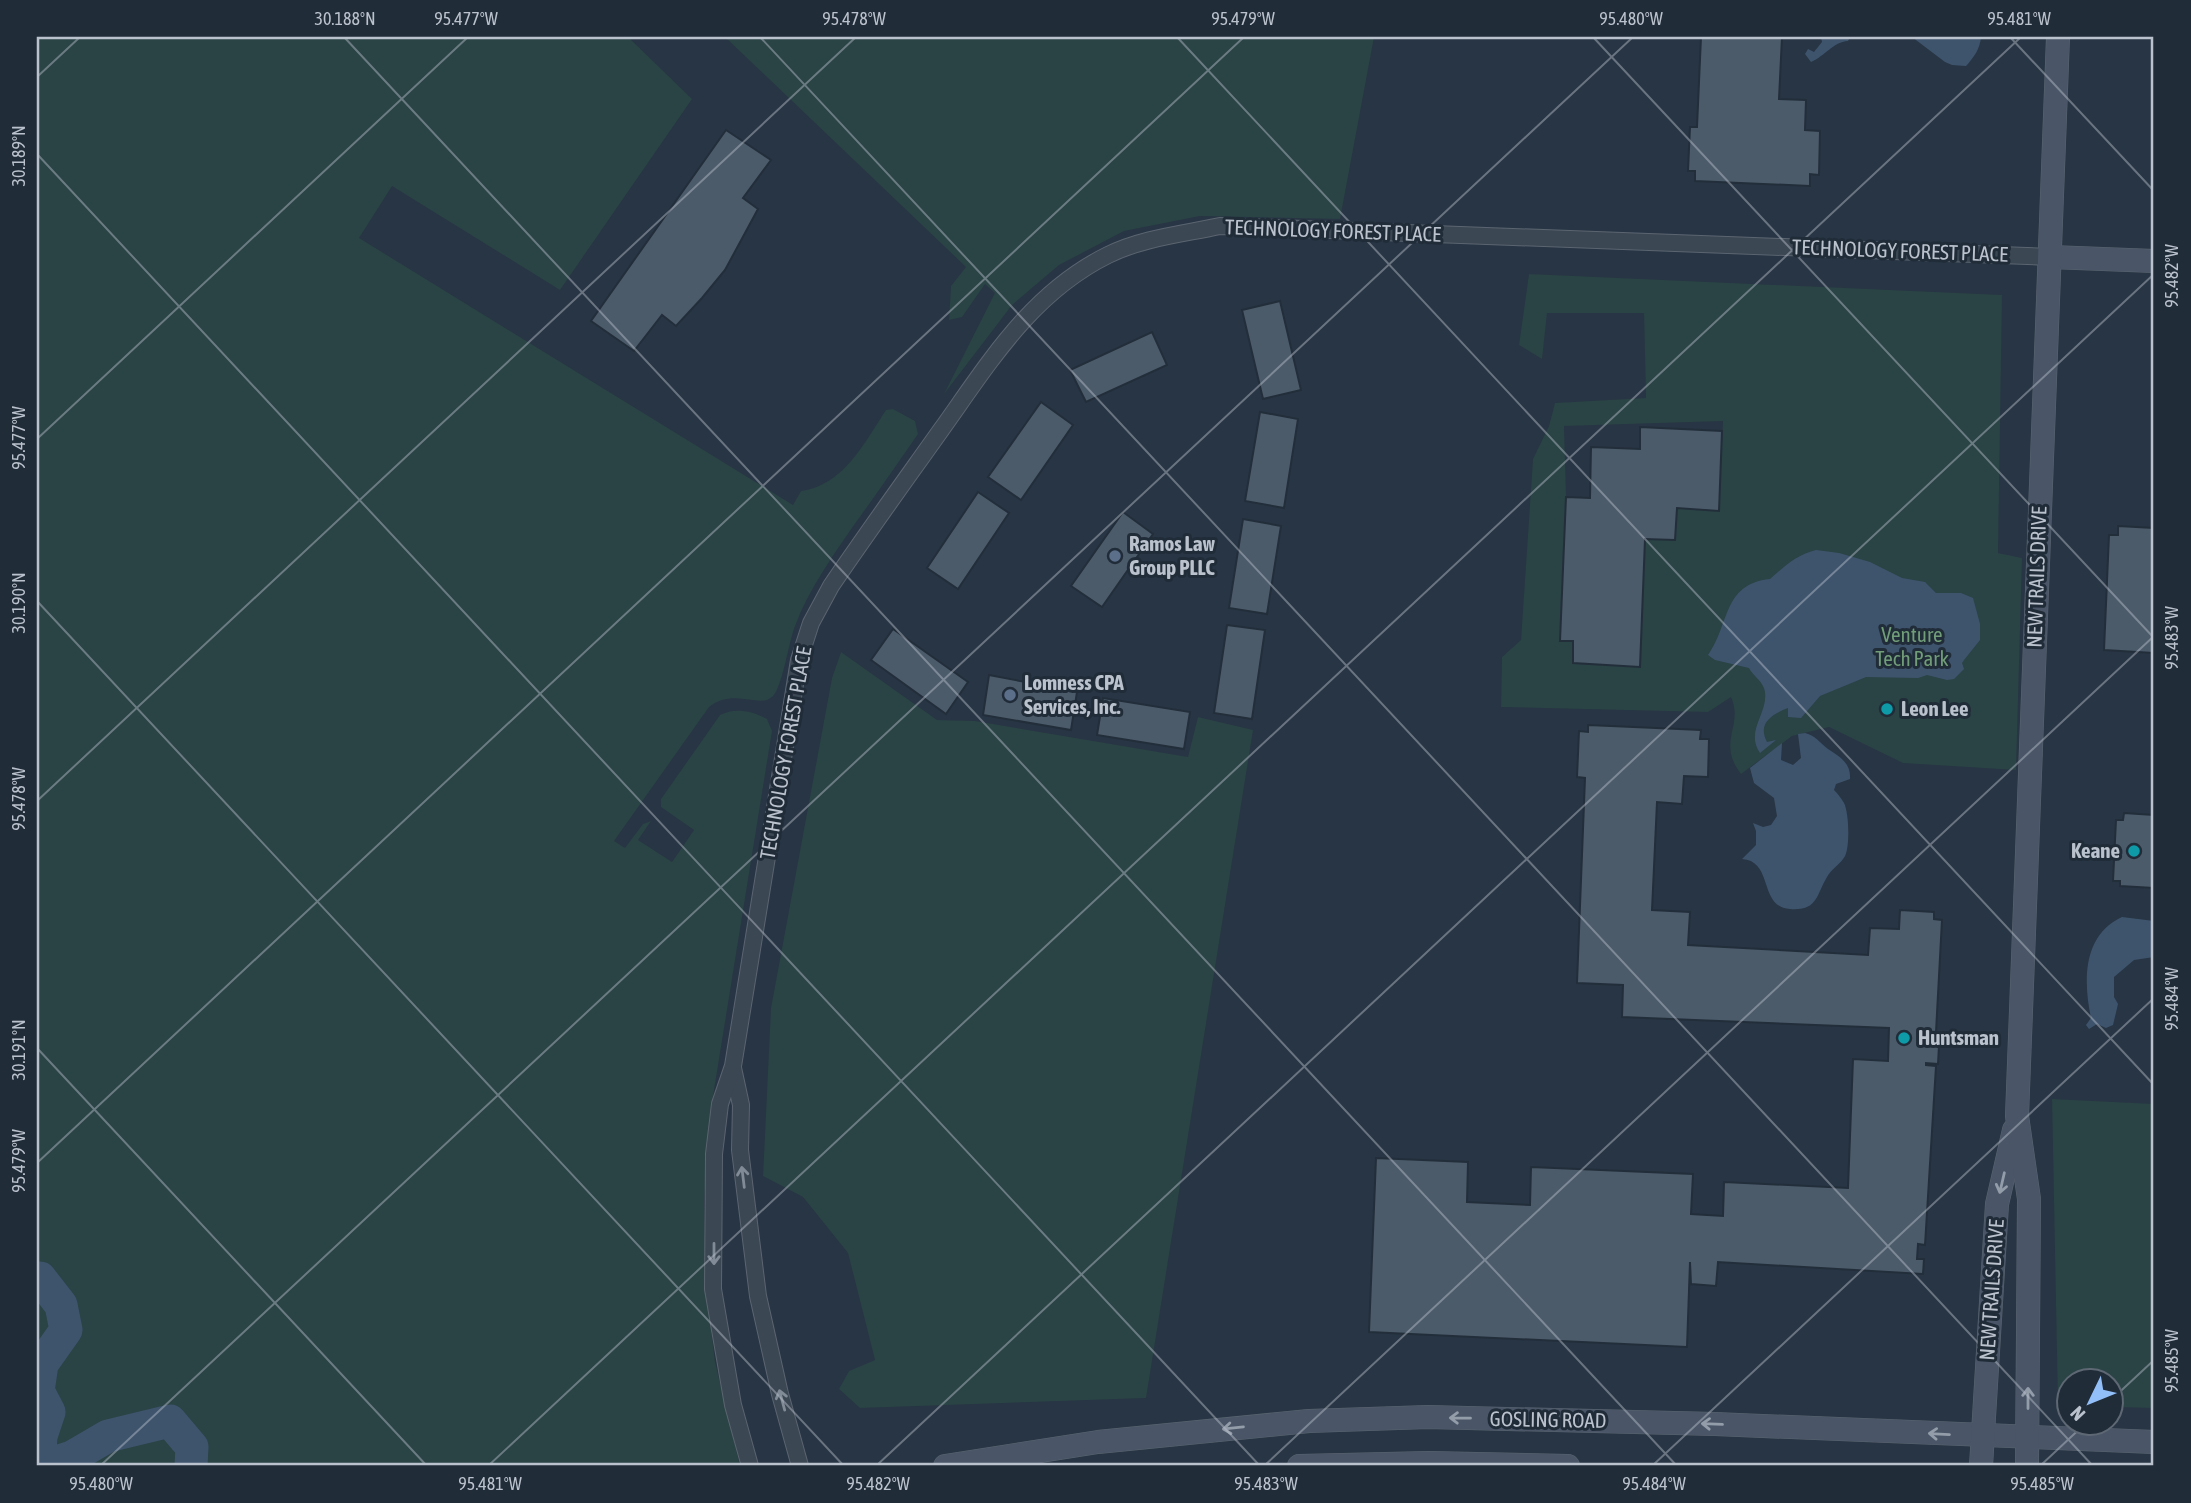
<svg xmlns="http://www.w3.org/2000/svg" width="2191" height="1503" font-family="'Asap Condensed',sans-serif">
<rect width="100%" height="100%" fill="#283544"/>
<!-- green -->
<g fill="#2a4345" fill-rule="evenodd">
<path d="M37 37H628L692 99 560 290 392 186 359 238 793 505 801 491C844 485 864 443 886 410L893 409 915 421 918 434C897 464 876 495 854 525 832 557 809 589 795 626 789 641 782 688 773 696 760 710 735 687 709 707L614 841 625 848 643 824 651 821 638 840 672 862 694 830 661 807V799L720 715C735 707 753 711 767 719L772 731 709 1121 704 1202 706 1288 715 1362 740 1466H37Z"/>
<path d="M725 37H1374L1340 219 1200 216 1124 231 1059 265 1012 305 944 394 995 293 985 284 962 317 949 320 951 286 966 267Z"/>
<path d="M1529 274 2002 295 1998 553 2022 558 2016 770 1903 763 1829 727 1792 736 1741 774C1716 742 1744 726 1731 697L1708 712 1501 707 1502 657 1521 640 1533 459 1549 426 1555 403 1646 398 1644 313H1547L1542 359 1519 345ZM1723 421 1719 510 1677 508 1675 540 1645 539 1640 666 1573 663V641H1561L1566 497 1564 426Z"/>
<path d="M841 652 937 720 975 721 1188 757 1198 717 1253 730 1146 1398 860 1408 839 1389 849 1371 875 1360 848 1253 803 1197 763 1176 771 1008 832 678Z"/>
<path d="M2052 1099 2154 1104V1408L2111 1407 2110 1380H2068V1407H2058Z"/>
</g>
<!-- water -->
<g fill="#3e546d">
<path d="M1821 37H1850L1848 41C1833 42 1825 56 1811 62L1805 54 1808 49 1814 52 1822 42Z"/>
<path d="M1912 37H1981C1980 49 1974 57 1966 66L1952 65 1945 62Z"/>
<path d="M1816 550 1839 553 1870 562 1902 578 1925 582 1936 593H1961L1973 598 1980 624V640L1964 660 1962 663 1964 669 1954 679 1947 680 1927 675 1918 678 1866 677 1820 696 1801 718 1788 717V708C1772 714 1757 723 1767 742L1776 740 1760 753C1745 731 1768 714 1765 692 1764 682 1753 676 1749 668L1715 660 1708 655C1730 625 1722 584 1770 579 1785 566 1796 555 1816 550Z"/>
<path d="M1805 733C1816 736 1819 742 1828 749 1840 757 1851 763 1850 779L1836 784 1834 790C1837 793 1841 798 1844 803 1849 813 1850 846 1845 856 1841 864 1831 869 1827 877 1816 895 1818 911 1790 909 1758 907 1774 861 1742 859L1756 845V831L1753 823 1763 827 1771 825 1777 816 1774 798 1754 783 1750 768 1782 743 1781 760 1793 765 1801 758 1798 734Z"/>
<path d="M2122 917 2154 921V957L2134 960 2114 977V997L2118 1004 2113 1025 2106 1028 2097 1024 2089 1029 2086 1025 2091 1018C2083 980 2083 935 2122 917Z"/>
</g>
<g fill="none" stroke-linecap="round" stroke-linejoin="round">
<!-- river -->
<path stroke="#3e546d" stroke-width="33" d="M37 1278H40L61 1305 66 1330 42 1364 38 1391 49 1412 41 1436 40 1452 53 1463 72 1457 108 1436 170 1421 192 1447 191 1466"/>
</g>
<!-- building -->
<g fill="#4c5b6a" stroke="#232e3b" stroke-width="2">
<path d="M1701 37H1782L1779 99 1806 100 1805 130 1820 131 1819 175 1810 174V186L1695 181V171H1688L1690 127H1697Z"/>
<path d="M726 130 771 160 743 198 758 209 725 270 702 298 676 326 662 315 634 351 591 321Z"/>
<path d="M1280 301 1301 390 1263 399 1242 310Z"/>
<path d="M1152 332 1167 365 1086 402 1070 370Z"/>
<path d="M1041 402 1073 425 1021 500 988 477Z"/>
<path d="M1260 412 1298 419 1284 508 1245 501Z"/>
<path d="M1640 427 1722 431 1719 511 1677 508 1675 540 1645 539 1640 667 1573 663V641H1560L1566 497 1590 498 1591 447 1640 449Z"/>
<path d="M978 492 1009 513 958 589 927 568Z"/>
<path d="M1123 512 1153 534 1102 607 1071 586Z"/>
<path d="M1243 519 1281 526 1267 614 1229 608Z"/>
<path d="M2118 526 2154 528V653L2104 650 2109 535H2118Z"/>
<path d="M1227 625 1265 630 1252 719 1214 713Z"/>
<path d="M893 629 968 682 946 714 871 660Z"/>
<path d="M989 675 1077 692 1071 730 983 715Z"/>
<path d="M1103 698 1190 712 1184 749 1097 735Z"/>
<path d="M1588 725 1701 730 1700 739H1709L1708 777 1684 776 1682 804 1657 802 1652 910 1690 912 1688 945 1868 955 1870 928 1899 929 1900 910 1934 912V919L1942 920 1936 1032 1920 1031 1919 1044 1939 1045 1938 1064 1926 1063V1065L1936 1066 1925 1245 1918 1244 1917 1259H1924L1923 1274 1718 1262 1716 1286 1691 1284 1690 1262 1687 1347 1369 1332 1376 1158 1468 1162 1467 1202 1530 1205 1531 1167 1693 1174 1691 1214 1723 1216 1724 1182 1848 1188 1853 1059 1888 1061 1889 1028 1622 1017 1623 985 1577 983 1585 778 1577 777 1579 731 1588 732Z"/>
<path d="M2124 813 2154 815V888L2120 886V881H2113L2116 820H2123Z"/>
</g>
<g fill="none" stroke-linecap="round" stroke-linejoin="round">
<!-- street casing -->
<g stroke="#5b6571" stroke-width="18">
<g id="street">
<path d="M733 1068 741 1105 740 1150 758 1296 780 1394 800 1466"/>
<path d="M750 1466 733 1405 713 1289 714 1154 720 1104 733 1066 799 660 811 623 831 586C867 533 904 482 941 430 989 363 1031 293 1108 255 1142 238 1183 234 1220 226L2051 257"/>
</g>
</g>
<!-- secondary casing -->
<g stroke="#5b6571" stroke-width="24">
<g id="secondary">
<path d="M2051 257 2154 261"/>
<path d="M945 1466 1098 1442 1309 1421 1428 1417 1715 1424 2154 1442"/>
<path d="M1299 1466 1429 1463 1568 1466"/>
<path d="M1981 1466 1997 1204 2014 1130"/>
<path d="M2027 1466 2029 1199 2017 1116 2058 37"/>
</g>
</g>
<!-- street -->
<use href="#street" stroke="#3c4754" stroke-width="16"/>
<!-- secondary -->
<use href="#secondary" stroke="#4a5667" stroke-width="23"/>
</g>
<!-- one-way arrows -->
<defs><path id="oneway-shaft" d="M-6 0H5M1.5-3L5.5 0L1.5 3" fill="none" stroke-width="1.6" stroke-linecap="round" stroke-linejoin="round" transform="scale(1.75)"/></defs>
<g stroke="#818b97">
<use href="#oneway-shaft" transform="translate(743 1177) rotate(-97)"/>
<use href="#oneway-shaft" transform="translate(714 1254) rotate(90)"/>
<use href="#oneway-shaft" transform="translate(782 1400) rotate(-105)"/>
</g>
<g stroke="#939ca9">
<use href="#oneway-shaft" transform="translate(2002 1183) rotate(103)"/>
<use href="#oneway-shaft" transform="translate(2028 1398) rotate(-90)"/>
<use href="#oneway-shaft" transform="translate(1460 1418) rotate(-179)"/>
<use href="#oneway-shaft" transform="translate(1712 1424) rotate(-178)"/>
<use href="#oneway-shaft" transform="translate(1233 1428) rotate(174)"/>
<use href="#oneway-shaft" transform="translate(1939 1434) rotate(-177)"/>
</g>
<!-- ticks -->
<path fill="none" stroke="#bac2cd" stroke-width="2" stroke-opacity="0.45" d="M344 37 1677 1466M760 37 2093 1466M1177 37 2154 1085M1593 37 2154 638M2010 37 2154 191M37 77 80 37M37 154 1260 1466M37 439 468 37M37 601 844 1466M37 801 856 37M37 1048 427 1466M37 1163 1244 37M2110 1401 2154 1360M100 1466 1633 37M488 1466 2021 37M876 1466 2154 274M1264 1466 2154 636M1652 1466 2154 998M2040 1466 2087 1422"/>
<!-- markers -->
<g fill="#5c6f8a" stroke="#212c39" stroke-width="2.5">
<circle cx="1115" cy="556" r="7"/>
<circle cx="1010" cy="695" r="7"/>
</g>
<g fill="#0f9aa8" stroke="#212c39" stroke-width="2.5">
<circle cx="1887" cy="709" r="7"/>
<circle cx="2134" cy="851" r="7"/>
<circle cx="1904" cy="1038" r="7"/>
</g>
<g text-anchor="middle" stroke-width="6" stroke-linejoin="round" paint-order="stroke">
<!-- street labels -->
<g font-size="21" fill="#bac2cd" stroke="#212c39">
<text transform="translate(1333 231) rotate(2)" y="7">TECHNOLOGY FOREST PLACE</text>
<text transform="translate(1900 251) rotate(2)" y="7">TECHNOLOGY FOREST PLACE</text>
<text transform="translate(2037 577) rotate(-88)" y="7">NEW TRAILS DRIVE</text>
<text transform="translate(786 753) rotate(-80)" y="7">TECHNOLOGY FOREST PLACE</text>
<text transform="translate(1992 1290) rotate(-86)" y="7">NEW TRAILS DRIVE</text>
<text transform="translate(1548 1420) rotate(1)" y="7">GOSLING ROAD</text>
</g>
<!-- poi labels -->
<g font-size="21" font-weight="bold" fill="#bac2cd" stroke="#212c39" text-anchor="start">
<text x="1129" y="551">Ramos Law<tspan x="1129" dy="24">Group PLLC</tspan></text>
<text x="1024" y="690">Lomness CPA<tspan x="1024" dy="24">Services, Inc.</tspan></text>
<text x="1901" y="716">Leon Lee</text>
<text x="2120" y="858" text-anchor="end">Keane</text>
<text x="1918" y="1045">Huntsman</text>
</g>
<!-- park labels -->
<g font-size="21" fill="#719e79" stroke="#212c39">
<text x="1912" y="642">Venture<tspan x="1912" dy="24">Tech Park</tspan></text>
</g>
</g>
<!-- border -->
<rect width="2191" height="1503" fill="none" stroke="#212c39" stroke-width="77"/>
<!-- north arrow -->
<g transform="translate(2090 1402) rotate(227)"><circle r="33" fill="#212c39" stroke="#5e6874" stroke-width="2"/>
<path d="M0-5L12 26L0 18L-12 26Z" fill="#93bff9"/>
<text y="-10" font-size="19" font-weight="bold" text-anchor="middle" fill="#bac2cd">N</text>
</g>
<rect x="38" y="38" width="2114" height="1426" fill="none" stroke="#bac2cd" stroke-width="2.5"/>
<g font-size="18" text-anchor="middle" fill="#bac2cd">
<text x="345" y="25">30.188°N</text>
<text x="466" y="25">95.477°W</text>
<text x="854" y="25">95.478°W</text>
<text x="1243" y="25">95.479°W</text>
<text x="1631" y="25">95.480°W</text>
<text x="2019" y="25">95.481°W</text>
<text transform="translate(19 156) rotate(-90)" y="6">30.189°N</text>
<text transform="translate(2172 276) rotate(-90)" y="6">95.482°W</text>
<text transform="translate(19 438) rotate(-90)" y="6">95.477°W</text>
<text transform="translate(19 603) rotate(-90)" y="6">30.190°N</text>
<text transform="translate(2172 638) rotate(-90)" y="6">95.483°W</text>
<text transform="translate(19 799) rotate(-90)" y="6">95.478°W</text>
<text transform="translate(2172 999) rotate(-90)" y="6">95.484°W</text>
<text transform="translate(19 1050) rotate(-90)" y="6">30.191°N</text>
<text transform="translate(19 1161) rotate(-90)" y="6">95.479°W</text>
<text transform="translate(2172 1361) rotate(-90)" y="6">95.485°W</text>
<text x="101" y="1490">95.480°W</text>
<text x="490" y="1490">95.481°W</text>
<text x="878" y="1490">95.482°W</text>
<text x="1266" y="1490">95.483°W</text>
<text x="1654" y="1490">95.484°W</text>
<text x="2042" y="1490">95.485°W</text>
</g>
</svg>
